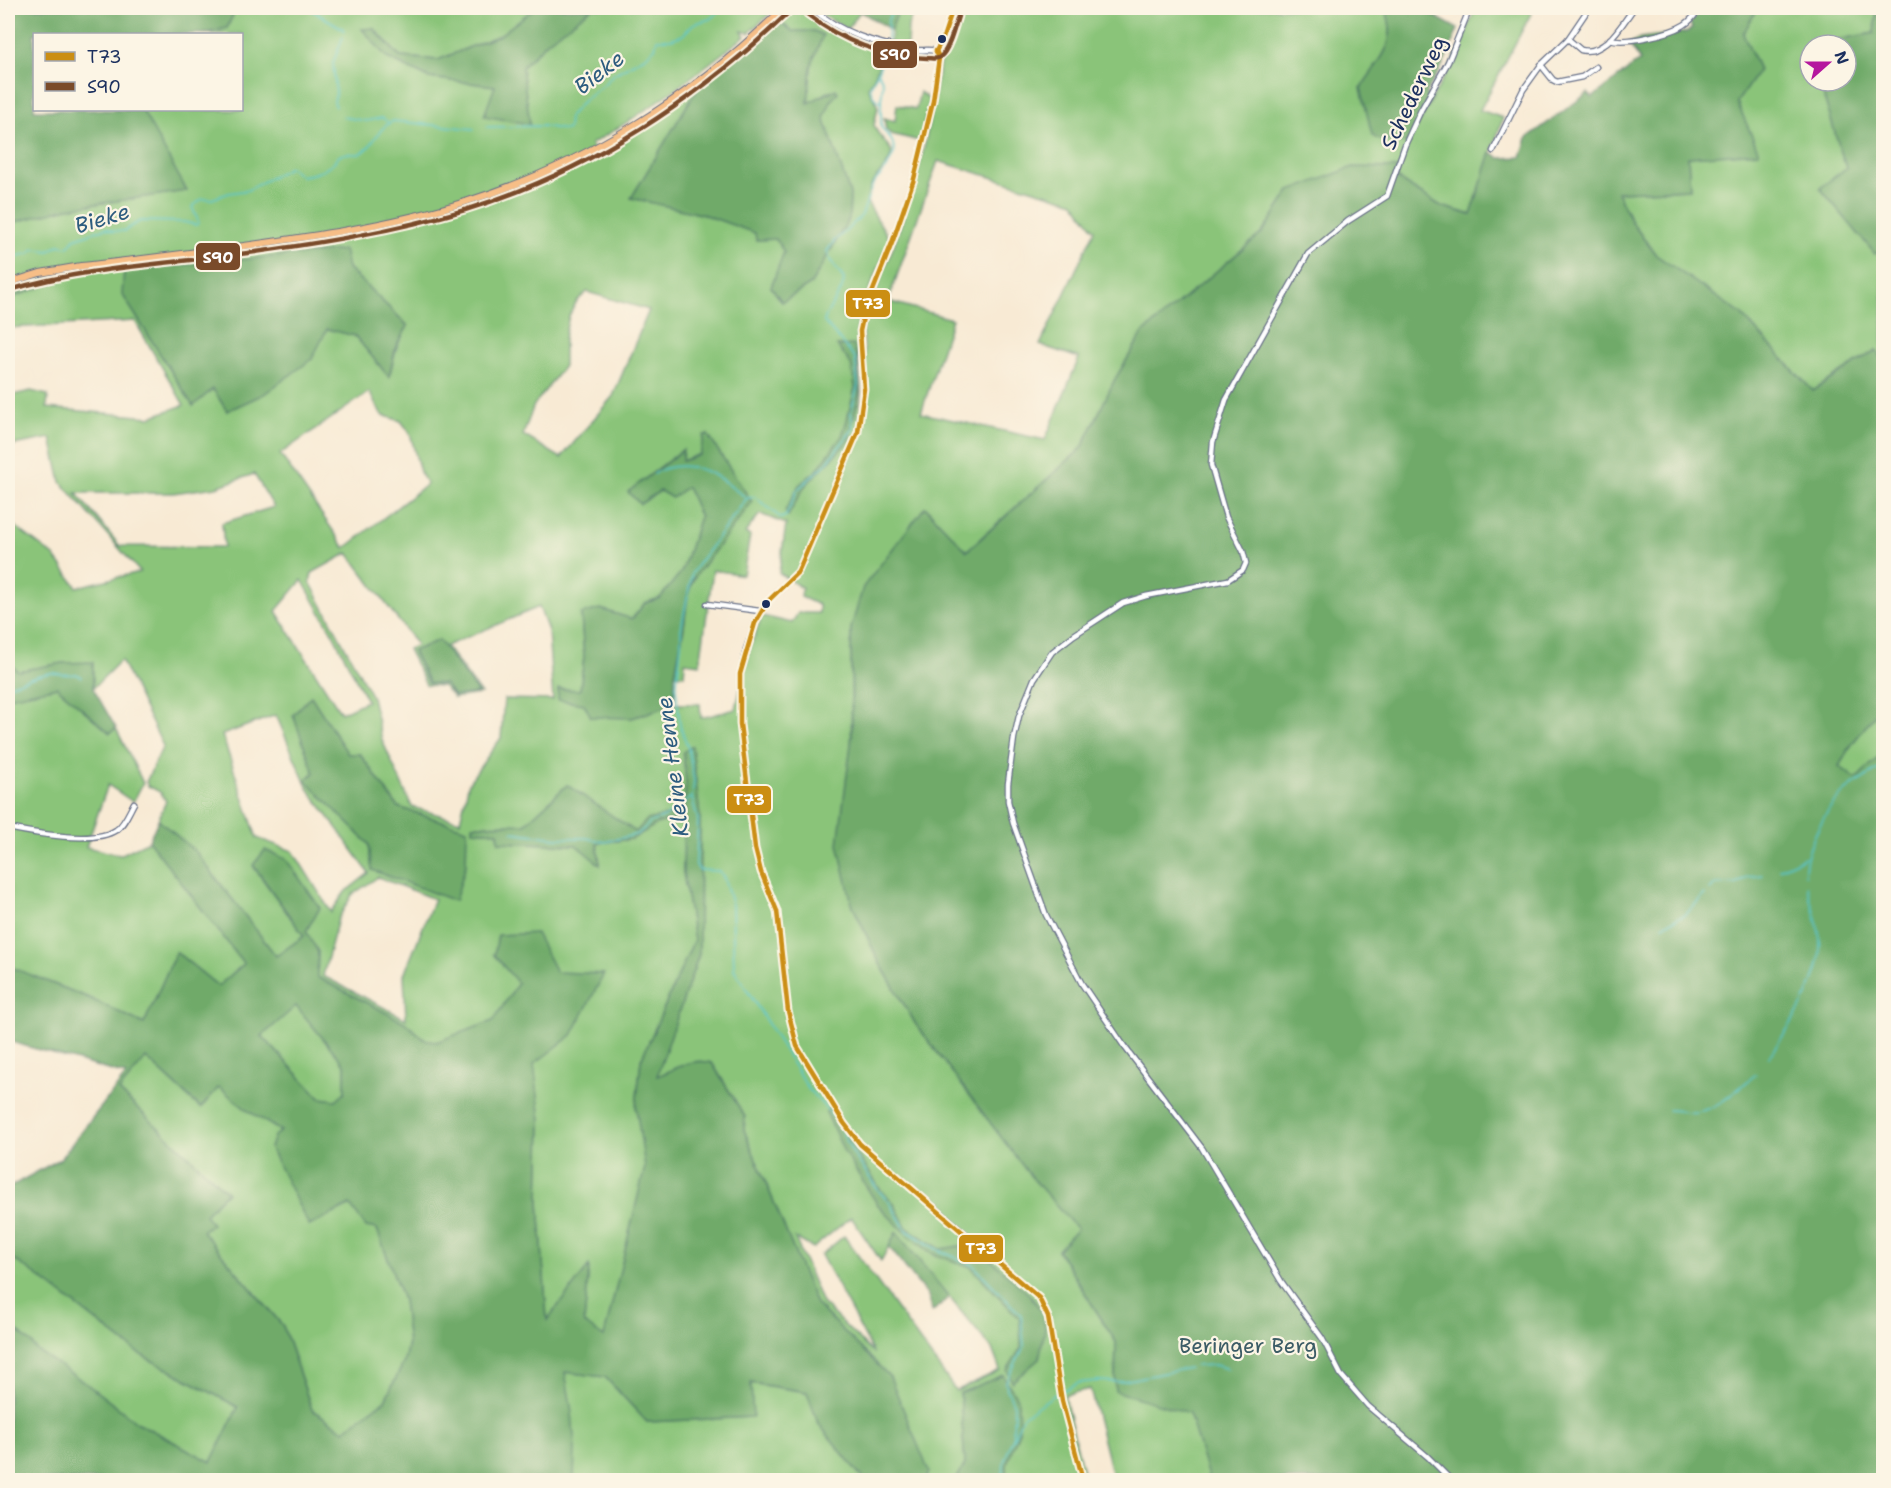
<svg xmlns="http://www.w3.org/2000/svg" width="1891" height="1488" font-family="'Shantell Sans',sans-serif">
<rect width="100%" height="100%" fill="#fcf5e5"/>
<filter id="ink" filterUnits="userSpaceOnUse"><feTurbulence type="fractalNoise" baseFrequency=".0167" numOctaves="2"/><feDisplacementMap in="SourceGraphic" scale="12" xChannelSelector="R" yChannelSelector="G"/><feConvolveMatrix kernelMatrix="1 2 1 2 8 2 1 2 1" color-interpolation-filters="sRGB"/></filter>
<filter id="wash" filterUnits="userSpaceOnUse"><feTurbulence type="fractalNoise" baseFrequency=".008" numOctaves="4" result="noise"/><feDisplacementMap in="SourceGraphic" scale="24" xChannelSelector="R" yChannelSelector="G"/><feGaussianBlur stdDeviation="1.35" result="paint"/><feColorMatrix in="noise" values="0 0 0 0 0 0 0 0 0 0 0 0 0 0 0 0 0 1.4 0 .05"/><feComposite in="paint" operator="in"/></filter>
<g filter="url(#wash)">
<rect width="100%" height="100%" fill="#f8ead4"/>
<!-- green -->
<g fill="#8ac479" stroke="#527a6c" stroke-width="1.5" fill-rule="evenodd">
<path d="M236 8H535L500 35 438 60 400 57 374 28 387 58 429 78 496 86 530 124 522 67 548 41 592 8H776L749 33 742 31 745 36C695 75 646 113 591 144L594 151 646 120 700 84 632 198 705 215 756 233V240L776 239 784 252 771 287 782 302 811 284 849 219 850 194 824 118 831 101 830 91 808 104 811 66 822 35 814 31H792L777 19 788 8H801L844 34 885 48 874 78 868 87 878 107 874 125 878 133 892 151C890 166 880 171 872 184 869 189 868 196 867 202L890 240 860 313 857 330 861 392 858 439 867 397 863 328 865 318 894 245 913 188 925 144 942 52 956 8H1159L1162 9 1163 8H1385C1400 44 1380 58 1361 88L1408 144C1430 98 1460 56 1475 8H1534L1480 110 1503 118 1471 215 1441 206 1399 180 1395 173 1290 191 1262 233 1143 333 1115 379 1082 448 966 551 925 507 851 628 852 904 879 962 915 1023 1078 1230 1058 1251 1116 1342 1115 1378 1401 1480H1113L1090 1389 1064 1395 1085 1480H1007V1463L1019 1431 960 1394 965 1464 956 1480H899H902L890 1377 816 1304 744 1130 745 1117 712 1063C692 1057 675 1068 657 1077V1073L699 954 700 817 692 747 683 752 686 782 684 812 647 820 636 832 567 785 525 824 474 825 473 830 498 832 499 842 576 845 600 864 597 843 632 839 658 823 679 819 684 827 683 872 694 940 641 1060 636 1107 646 1167 604 1338 584 1323 589 1267 547 1321 539 1202 541 1120 533 1064 572 1035 556 973 494 955 519 983 493 1021 437 1042 424 1039 406 1023 317 977 318 952 306 931 253 866 304 936 276 956 196 852 158 820 166 801 160 792 148 786 146 782 163 746 121 660 93 688 63 663 18 671 8 662V521L54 556 77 587 140 572 61 482 51 438 8 446V396L31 391 48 395 47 408 150 417 184 405 135 321 8 328V299L54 282 50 275 8 289V224L68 208 186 191 142 110H242V34H203L227 28ZM938 161 1074 202 1095 230 1040 345 1079 358 1045 440 921 413 952 319 888 301ZM348 268 408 326 397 346 389 377 355 336 327 328 312 359 227 411 213 389 193 405ZM587 292 649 310 613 396 561 458 523 435 534 405 564 366V338L569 316 577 301ZM369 392 382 415 401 421 410 433 420 472 427 484 345 548 280 454ZM708 435 714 446 698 572C686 589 687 607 684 627 682 642 678 658 675 674L684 675 685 662 700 664 713 570 743 575 750 536 745 533 760 514 786 524 779 573 802 588 801 597 819 605V613H798L792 623 762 616 748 653 736 709 701 718 700 704H674L632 718 584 704 558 689 580 690 584 657 581 614 601 609 632 619 645 603 660 598 682 571 700 517 687 487 660 491 640 504 628 492 682 450V461L700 454ZM254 474 274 507 222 523 224 547 120 546 76 493H173L216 487ZM348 553 417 645 408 649 426 685 443 686 454 698 481 694 446 646 539 607 548 631 553 700 504 699 501 738 469 782 460 821 412 807 382 740 372 697 310 582 312 573ZM302 580 333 634 367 701 341 713 276 611ZM439 640 448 655 454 696 445 684 428 683 413 652ZM276 715 307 787 369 873 345 892 331 912 293 851 257 838 222 735ZM360 754 398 807 466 829 395 878 372 870 369 844 306 780 314 773ZM378 877 434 899 404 975 406 1019 323 976 338 919 352 895ZM851 1217 881 1261 896 1233 992 1349 1000 1370 956 1391 844 1236 821 1255 874 1354 822 1303 795 1238 813 1248Z"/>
<path d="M816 8H855L860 12 847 29 826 17Z"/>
<path d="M899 8H914L908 26 907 45 890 43 891 30Z"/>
<path d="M1755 8H1877L1874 33 1806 46 1810 55V81H1819L1846 168 1821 188 1876 253 1883 248V361L1876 350 1813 391 1741 314 1656 255 1633 224 1617 192 1690 189 1688 157 1737 102 1759 70 1743 34 1757 9Z"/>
<path d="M920 92 930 100 920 141 891 134 886 130 884 118 895 121 897 105 916 109Z"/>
<path d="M57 687 110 733 116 728 143 783 133 802 108 785 86 847 120 855 149 841 245 963 218 986 176 952 144 1024 89 998 8 966V697Z"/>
<path d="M1883 704V753L1856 779 1839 766 1852 744Z"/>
<path d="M296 1005 345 1065V1092L336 1100 320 1098 262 1036Z"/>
<path d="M146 1058 200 1108 219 1087 248 1111 282 1132 309 1226 351 1205 366 1226 377 1229 403 1300 408 1343 404 1362 385 1400 344 1430 312 1410 283 1326 202 1231 205 1214 227 1192 118 1090Z"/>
<path d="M8 1255 50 1285 138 1353 238 1407 211 1462 138 1423 84 1382 36 1350 32 1344 8 1323Z"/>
<path d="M564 1372 605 1377 647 1422 752 1417 750 1383 807 1392 818 1423 864 1480H574C575 1443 572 1409 564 1372Z"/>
</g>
<!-- forest -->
<g fill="#6faa69" stroke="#456c64" stroke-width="1.5" fill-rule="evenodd">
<path d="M8 8H236L227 28 203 34H34V110H142L187 191 68 208 8 224Z"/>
<path d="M535 8H592L548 41 522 67 530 124 484 116 495 86 429 78 387 58 362 29 373 28 400 57 438 60 500 35Z"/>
<path d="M855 8H899L891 30Z"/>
<path d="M1385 8H1420L1458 29 1445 61 1426 94 1433 97 1408 144 1377 139 1372 135 1361 88C1380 58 1400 44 1385 8Z"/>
<path d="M1703 8 1757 9 1743 34 1759 70 1737 102 1759 152 1688 157 1690 189 1617 192 1633 224 1656 255 1741 314 1813 391 1876 350 1883 361V704L1852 744 1839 766 1856 779 1883 753V1480H1209L1189 1413 1115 1391 1116 1342 1058 1250 1077 1229 1028 1173 915 1023 879 962 852 904 838 844 852 736 851 628 863 587 925 507 967 551 1082 448 1115 379 1143 333 1262 233 1290 191 1353 167 1398 168 1396 173 1399 180 1441 206 1471 215 1491 152 1500 158 1521 157 1527 138 1588 93 1592 98 1640 60 1629 44 1640 38 1687 32 1692 28 1690 24Z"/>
<path d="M1877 8H1884V248L1875 254 1820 188 1846 168 1819 81H1846V45H1810V55L1806 45 1874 33Z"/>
<path d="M777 19 792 31H814L823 35 811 66 808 103 836 89 838 92 831 101 824 118 850 194 849 219 811 284 782 302 771 287 784 252 776 239 756 240 755 233 705 215 631 198 700 84Z"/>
<path d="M344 250 348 268 408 326 396 346 389 377 355 336 327 329 312 359 264 394 227 411 213 389 193 406 122 294 124 270Z"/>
<path d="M51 275 54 282 8 299V289Z"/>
<path d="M854 345 857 356 859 394 849 441 805 486 788 516 785 511 799 485 817 470 842 436 847 420 855 387 851 364 837 346Z"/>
<path d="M704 435H708L752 502 693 579 687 598 684 627 675 674 674 704 632 718 591 717 584 704 558 700V689L580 690 584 657 581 614 600 609 632 619 645 603 660 598 682 571 700 517 687 487 672 498 660 491 640 504 628 492 683 450 682 461 700 455Z"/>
<path d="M439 640 478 693 454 696 445 684 429 683 413 651Z"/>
<path d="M8 662 18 671 63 663 93 662V688L116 728 110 733 57 687 8 697V723Z"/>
<path d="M311 696 348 754H360L398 807 467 829 466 865 455 901 372 870 369 844 305 780 314 773 293 715Z"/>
<path d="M692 746 700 817 699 954 657 1076C676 1070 691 1057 712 1063L745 1117 744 1130 816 1304 890 1377 929 1472 926 1480H864L818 1423 807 1392 751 1383 753 1417 647 1422 605 1377 565 1372 572 1412 575 1448 574 1480H8V1323L32 1344 36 1350 84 1382 138 1423 211 1462 238 1407 138 1353 50 1285 8 1255V1188L60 1159 126 1075 8 1041V966L89 998 144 1024 176 952 218 986 244 964 149 841 158 820 196 852 276 956 304 936 253 865 265 850 286 859 320 908 306 931 318 952 317 977 406 1023 424 1039 436 1042 493 1021 518 983 494 955 498 935 536 933 556 972 604 974 572 1035 534 1064 541 1120 539 1202 547 1320 589 1266 584 1323 604 1337 645 1167 636 1107 641 1060 694 940 683 872 684 827 679 819 658 823 632 839 597 843 600 865 576 845 499 842 498 832 473 830V825L525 824 567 785 636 832 647 820 684 812 686 782 683 752ZM296 1006 345 1065V1092L336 1100 320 1098 262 1036ZM146 1058 201 1108 219 1087 248 1111 281 1131 274 1136 270 1148 309 1226 350 1205 366 1227 377 1229 403 1300 408 1343 404 1362 385 1400 344 1430 312 1410 283 1326 202 1231 212 1224 205 1214 227 1192 119 1091Z"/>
<path d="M831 1106 847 1131 849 1141 880 1189 893 1202 907 1228 941 1249 959 1246 980 1250 1031 1296 1044 1315 1045 1329 1039 1359 1012 1382 1007 1370 1021 1348 1020 1319 971 1267 933 1254 907 1235 878 1205 844 1152 826 1112Z"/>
<path d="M896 1232 949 1297 932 1312 928 1296 889 1247Z"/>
<path d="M1003 1375 1018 1400 1019 1431 1007 1463V1480H956L965 1464 960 1393Z"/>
</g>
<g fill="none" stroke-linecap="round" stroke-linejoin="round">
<!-- stream -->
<g stroke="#58c6cc" stroke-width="1.5">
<path d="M308 8 342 28 344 31"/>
<path d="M893 8 888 20 887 51 878 71 883 83 881 102V127L892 141 895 151 887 168 873 184 862 215 845 232 835 240 827 251 830 260 844 279C843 296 827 306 824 322L855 358 858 385 851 412 853 429 825 465 797 490 786 516 781 518 755 497 747 498 696 567 692 573 681 629V645L676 689 680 725 688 748 694 781 692 798 698 820 696 865 699 870 719 871 724 878 732 905 734 969 809 1090 837 1120 851 1150 878 1190 890 1203 906 1230 938 1250 973 1265 1021 1315 1024 1346 1006 1382 1007 1389 1014 1405 1013 1437 1004 1462 1003 1480"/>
<path d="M877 73 870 88 874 97 880 102"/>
<path d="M336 107 334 101 336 94 333 63 343 37"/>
<path d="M343 117 366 121 382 118 388 122"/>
<path d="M487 127 543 126 565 130 568 129 569 117 582 102 603 85 614 74 646 56 655 48 657 39H671L683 35 693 24 710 19 723 8"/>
<path d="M8 246 13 258"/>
<path d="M8 259C16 258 21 253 29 254L34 249 49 251 59 245 68 247 74 239 106 228 114 231H124L140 221 184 222 196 225 199 223 192 207 202 199H212L229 193 248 190 290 167 301 176C315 174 323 172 334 162 337 159 337 157 341 155 349 150 358 159 367 149 376 139 380 127 393 121L474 129"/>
<path d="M654 474C670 462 696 465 714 475 726 481 735 491 746 497"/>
<path d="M8 686C21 681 37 675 51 673 60 673 67 676 76 674L82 677"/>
<path d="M512 832 556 838H586L605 842 638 834 651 822 665 817 691 798"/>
<path d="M1779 869 1805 857"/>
<path d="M1805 875C1804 851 1826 807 1844 792 1856 782 1871 774 1884 766"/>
<path d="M1710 890 1715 885 1737 884 1748 877 1762 875"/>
<path d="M1663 925 1685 915 1705 894"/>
<path d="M1769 1057C1791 1023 1823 982 1820 940 1819 922 1810 904 1807 886"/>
<path d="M1668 1110C1677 1110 1687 1113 1696 1112 1720 1108 1738 1089 1756 1074"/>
<path d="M1195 1366 1215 1365 1228 1369"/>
<path d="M1013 1439 1023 1416 1054 1395 1078 1383 1097 1381 1118 1382 1189 1368"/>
</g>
</g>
</g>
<g filter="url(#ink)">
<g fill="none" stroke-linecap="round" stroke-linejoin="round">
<!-- minor casing -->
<g stroke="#687087" stroke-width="7">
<g id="minor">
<path d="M812 8C840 33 875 44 913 50 921 51 929 49 936 51"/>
<path d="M1568 39 1581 50C1605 56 1622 24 1634 8"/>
<path d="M1610 39C1625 44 1670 34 1684 25 1691 21 1696 14 1700 8"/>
<path d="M936 51 939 58 933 101 914 179 892 243 864 313 860 331 864 389 858 432 798 572 768 601 755 623 746 649 740 674V724L755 848 761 872 777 911 788 1011 797 1046 844 1123 860 1144 956 1225 1039 1298 1048 1317 1062 1401 1083 1480"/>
<path d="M936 51 943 38 953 8"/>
<path d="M1541 65 1553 80 1557 82 1582 77 1596 67"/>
<path d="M1493 151 1523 90 1541 65 1568 39 1589 8"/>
<path d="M707 604 760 611"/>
<path d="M8 828C33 833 94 845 116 830 124 825 129 812 134 803"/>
<path d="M1451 1480 1428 1457 1368 1406 1341 1375 1322 1338 1281 1281 1202 1148 1124 1046 1082 984 1046 915 1013 823 1008 801V784L1014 738 1019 716 1034 679 1052 652 1074 635 1123 603 1146 596 1228 580 1243 570 1246 563 1243 551 1226 517 1211 465 1213 442 1226 400 1308 254 1348 221 1387 196 1405 145 1421 110 1448 62 1470 8"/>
</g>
</g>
<!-- major casing -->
<g stroke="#687087" stroke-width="8">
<path id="major" d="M8 283 40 273 81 266C130 261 180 254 229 248 309 237 388 226 465 202 584 165 696 96 783 8"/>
</g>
<!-- minor -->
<use href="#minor" stroke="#fff" stroke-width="4.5"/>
<!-- major -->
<use href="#major" stroke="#f6be87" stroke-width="6"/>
<!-- bus-1 casing -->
<g stroke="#fcf5e5" stroke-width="9">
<g id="bus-1">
<path d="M936 51 939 58 933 101 914 179 892 243 864 313 860 331 864 389 858 432 798 572 768 601 755 623 740 674V724L755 848 761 872 777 911 788 1011 797 1046 844 1123 860 1144 1039 1298 1048 1317 1062 1401 1083 1480"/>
<path d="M936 51 943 38 953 8"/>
</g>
</g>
<!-- bus-2 casing -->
<g stroke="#fcf5e5" stroke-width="9">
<g id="bus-2">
<path d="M807 14C841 41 883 57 927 58 931 58 937 60 940 57 950 50 956 21 960 10"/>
<path d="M10 290C86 267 169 264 248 253 321 243 394 231 465 210 589 172 695 102 788 13"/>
</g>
</g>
<!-- bus-1 -->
<use href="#bus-1" stroke="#cb8e13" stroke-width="4.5"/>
<!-- bus-2 -->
<use href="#bus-2" stroke="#7a4b2a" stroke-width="4.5"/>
</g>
</g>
<!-- markers -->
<g fill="#1b2f5e" stroke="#fcf5e5" stroke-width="2">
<circle cx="942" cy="39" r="5"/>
<circle cx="766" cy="604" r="5"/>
</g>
<g text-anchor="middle" stroke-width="4.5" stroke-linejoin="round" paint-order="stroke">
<!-- street labels -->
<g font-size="21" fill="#1b2f5e" stroke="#fcf5e5">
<text transform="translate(1414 93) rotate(-64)" y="7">Schederweg</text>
</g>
<!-- park labels -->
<g font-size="21" fill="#3c5c66" stroke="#fcf5e5">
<text x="1248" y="1353">Beringer Berg</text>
</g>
<!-- water labels -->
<g font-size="22" font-style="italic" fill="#2d5c7f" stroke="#fcf5e5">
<text transform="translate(599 72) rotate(-38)" y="8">Bieke</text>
<text transform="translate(102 218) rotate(-17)" y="8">Bieke</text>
<text transform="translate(672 767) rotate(-97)" y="8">Kleine Henne</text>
</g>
</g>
<g stroke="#fcf5e5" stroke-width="2">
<rect x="872" y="40" width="46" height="29" rx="6" fill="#7a4b2a"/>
<rect x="195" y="242" width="46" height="29" rx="6" fill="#7a4b2a"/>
<rect x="845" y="289" width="46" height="29" rx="6" fill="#cb8e13"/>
<rect x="726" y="785" width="46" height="29" rx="6" fill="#cb8e13"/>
<rect x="958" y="1234" width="46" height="29" rx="6" fill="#cb8e13"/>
</g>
<g font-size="16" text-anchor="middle" font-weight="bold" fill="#fff">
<text x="895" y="60">S90</text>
<text x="218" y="263">S90</text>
<text x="868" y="309">T73</text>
<text x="749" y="805">T73</text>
<text x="981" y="1254">T73</text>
</g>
<!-- margin -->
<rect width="1891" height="1488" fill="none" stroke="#fcf5e5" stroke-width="30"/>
<!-- legend -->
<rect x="33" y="33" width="210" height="78" fill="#fcf5e5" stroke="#a2a6af" stroke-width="1.5"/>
<rect x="45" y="52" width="30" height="9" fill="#cb8e13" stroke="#a2a6af" stroke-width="1.5"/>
<text x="87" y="63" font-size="18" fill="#1b2f5e">T73</text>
<rect x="45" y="82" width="30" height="9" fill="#7a4b2a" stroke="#a2a6af" stroke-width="1.5"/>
<text x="87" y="93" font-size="18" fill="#1b2f5e">S90</text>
<!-- north arrow -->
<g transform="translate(1828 63) rotate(69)"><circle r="28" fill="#fcf5e5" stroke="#a2a6af" stroke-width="1.5"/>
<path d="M0-4.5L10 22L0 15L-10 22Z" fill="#b5179e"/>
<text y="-9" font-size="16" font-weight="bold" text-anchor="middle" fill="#1b2f5e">N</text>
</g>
</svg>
